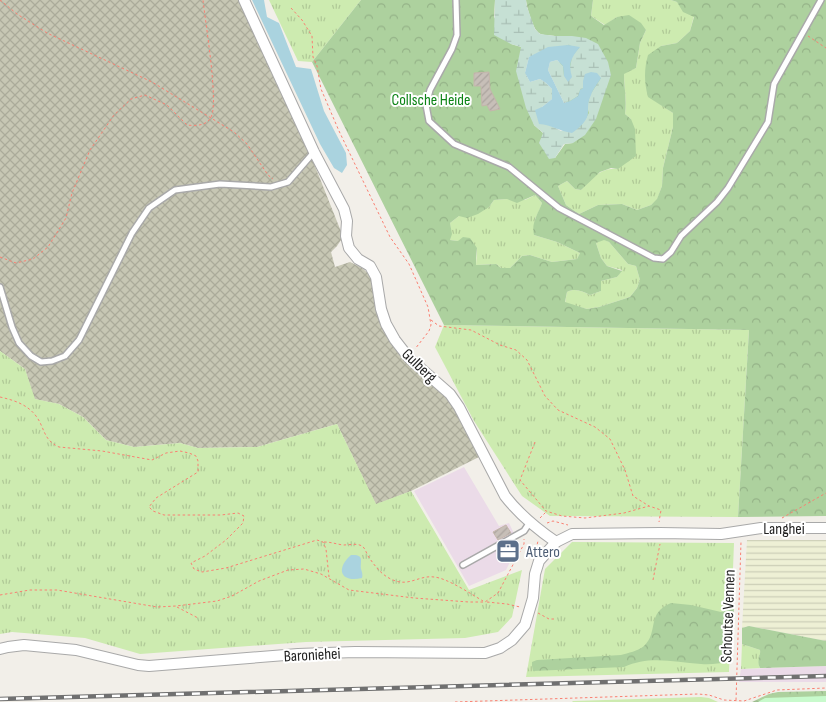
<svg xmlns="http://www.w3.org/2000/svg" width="826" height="702" font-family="'Sofia Sans Condensed',sans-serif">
<defs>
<pattern id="construction-cross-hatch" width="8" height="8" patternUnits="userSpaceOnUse" patternTransform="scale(1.25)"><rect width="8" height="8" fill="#c7c7b4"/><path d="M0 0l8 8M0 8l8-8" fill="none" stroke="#abab9a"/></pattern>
<pattern id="farmland-rules" width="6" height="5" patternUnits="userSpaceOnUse" patternTransform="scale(1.25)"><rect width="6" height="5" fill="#eef0d5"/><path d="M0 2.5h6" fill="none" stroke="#ccceb7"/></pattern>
<pattern id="grass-tufts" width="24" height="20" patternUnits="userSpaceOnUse" patternTransform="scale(1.25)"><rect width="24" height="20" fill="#cdebb0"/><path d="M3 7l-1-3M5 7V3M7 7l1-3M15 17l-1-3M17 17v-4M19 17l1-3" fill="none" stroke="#b0c997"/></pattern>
<pattern id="forest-crowns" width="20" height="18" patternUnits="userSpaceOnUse" patternTransform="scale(1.25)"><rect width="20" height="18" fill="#add19e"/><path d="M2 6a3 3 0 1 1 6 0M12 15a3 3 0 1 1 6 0" fill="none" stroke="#95b388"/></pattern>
<pattern id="wetland-marsh" width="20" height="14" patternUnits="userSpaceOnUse" patternTransform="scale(1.25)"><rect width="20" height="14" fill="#c6e0d4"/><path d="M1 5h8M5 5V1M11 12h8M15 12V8" fill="none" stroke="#aac0b6"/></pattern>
<pattern id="building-hatch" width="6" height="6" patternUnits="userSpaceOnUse" patternTransform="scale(1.25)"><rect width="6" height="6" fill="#c7bfb8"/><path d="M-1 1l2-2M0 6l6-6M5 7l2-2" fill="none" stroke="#aba49e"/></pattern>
</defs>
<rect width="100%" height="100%" fill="#f2efe9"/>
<!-- industrial -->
<g fill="#ebdbe8">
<path d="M464 467 499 526 509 523 519 544 506 570 469 586 414 491Z"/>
<path d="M826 666V682H739L741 669Z"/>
</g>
<!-- construction -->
<path fill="url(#construction-cross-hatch)" d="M0 0H240L299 126 342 234 341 240 337 246 331 252 335 267 350 262 362 268 369 274 372 281 380 318 444 393 456 410 479 457 411 491 376 505 337 424 257 447 198 448 180 443 134 447 106 440 83 417 59 404 34 399 25 369 0 351Z"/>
<!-- farmland -->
<path fill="url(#farmland-rules)" d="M747 540H826V641L749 626 742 628Z"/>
<!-- grass -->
<g fill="url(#grass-tufts)">
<path d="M269 0H361L312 62 298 61Z"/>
<path d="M593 0H671L677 2 694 16 690 31 677 43 661 46 648 96 673 113V127L663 168 662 186 657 200 651 205 637 210 622 204 598 205 579 214 566 205 558 186 567 181 575 189 581 190C591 179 601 167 618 169L631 119 625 114C627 100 624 87 624 73L636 68 640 43 646 30 617 17 605 25 591 16Z"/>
<path d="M535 195 542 203 539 211 535 219 534 235 557 242 580 253 577 259 552 262 530 255 522 256 510 268H501L496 264 476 265 477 248 458 241 450 240 451 234 450 223 459 216 489 207 494 200 507 199 525 200Z"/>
<path d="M603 239 609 242 628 264 636 266 640 280 637 288 630 297 599 307 587 309 565 303 567 292C575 288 582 291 590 295L601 291V281L617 277 622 270 607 266 601 258 596 243Z"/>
<path d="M444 325 749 330 738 517 550 516 522 496 474 421 435 347Z"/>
<path d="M0 351 25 369 35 399 59 404 83 417 106 440 134 447 180 443 198 448 257 447 337 424 376 504 411 491 469 590 522 570 512 617 498 632 465 638 306 642 140 654 85 638 12 632 0 634Z"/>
<path d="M572 542 734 543 729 672 526 677 545 569Z"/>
<path d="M742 644 760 650C761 656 757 662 760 668L741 669Z"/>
<path d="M701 697 709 698 718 702H572L573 701Z"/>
</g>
<!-- forest -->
<g fill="url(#forest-crowns)" fill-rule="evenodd">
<path d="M361 0H495L494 17 511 44 521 47 534 125 543 133 555 158 565 144 573 143 555 36C551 35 543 36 539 33 533 29 527 8 526 0H593L591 16 604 25 617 17 629 15 641 23 646 30 640 43 636 68 624 74C624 87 627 100 625 114L631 119 635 129 636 156 618 169 611 168 600 172 581 190 575 189 567 181 558 186 566 205 579 214 598 205 622 204 637 210 651 205 657 199 662 186 663 168 673 127V113L648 97C644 82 644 69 648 55L661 46 677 43 690 31 694 17 683 12 677 2 671 0H826V516L738 517 749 330 444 325 312 62ZM535 195 542 203C538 214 531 223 534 235L557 242 580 253 577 259 552 262 530 255 522 256 510 268H501L496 264 476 265V258L477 248 470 238 463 237 458 241 450 240 452 234 450 223 459 216 467 218 478 214 489 207 494 200 507 199 517 203ZM604 240 609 242 628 264 636 266 640 280 637 288 630 297 599 307 587 309 565 302 567 292C575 288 582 291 590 295L601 291V281L617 277 622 271 607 266 601 258 596 243Z"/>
<path d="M671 603 691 605 721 612 734 608 732 661C722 663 711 665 701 664 674 662 649 655 624 667L533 671 532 666V662L537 660 621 655C628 653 638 651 644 646 659 632 646 613 671 603Z"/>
<path d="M749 626 826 641V666L760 668C756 660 761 657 760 650L742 644V628Z"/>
<path d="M826 691V702H752L769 694 778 692Z"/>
</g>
<!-- wetland -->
<path fill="url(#wetland-marsh)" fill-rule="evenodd" d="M495 0H526L527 7 535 29 540 34 555 36H572L586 38 598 44 608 62 611 75 596 119 585 135 573 143 564 144 555 158 549 159 539 143 543 133 534 125 526 108 516 71 521 47 511 44 494 35ZM568 45 579 48 572 56 570 68 564 76 563 66 557 60 550 62 548 70 564 103 570 101 578 96 580 90 583 88V81L601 78 590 95 587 107 589 113 580 127 561 131 550 125 542 107 552 99V89L546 83 540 79 530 82 525 73 529 57Z"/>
<!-- park -->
<path fill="#c8facc" d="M826 696V702H758L765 698Z"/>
<!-- water -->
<g fill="#aad3df">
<path d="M252 0H264L267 17 279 23 296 67 311 69 324 111 346 153 347 165 342 173 334 168 320 144Z"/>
<path d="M568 45 580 47C571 58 568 63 572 77L568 82 564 76 563 66 557 60 550 62 548 70 564 103 570 101 578 96 580 90 583 88V81L585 74 591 72 597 73 601 78C598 83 593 89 591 95 588 101 588 106 588 111 589 120 579 128 572 133 559 131 552 125 539 124L535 110 542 107 552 99V89L546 83 540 79 530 82 525 73 529 57 548 47Z"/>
<path d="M351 555C365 554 360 561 361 569 362 572 363 575 362 578 341 583 335 569 351 555Z"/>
</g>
<!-- building -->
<g fill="url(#building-hatch)" stroke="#c4b6ab">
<path d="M489 72 490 89 500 109 490 111 487 105 482 106 481 86H474V73Z"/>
<path d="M506 525 511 533 498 540 493 532Z"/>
</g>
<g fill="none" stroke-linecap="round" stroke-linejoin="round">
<!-- lane casing -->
<g stroke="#a9a9a9" stroke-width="8">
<g id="lane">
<path d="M456 0 457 35 452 49 430 90 426 105 429 121 454 144 509 167 559 208 654 258 663 259 671 252 681 236 717 202 728 188 768 122 774 84 821 0"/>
<path d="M0 287 12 327 19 343 31 356 41 362 52 361 65 356 79 340 132 233 149 208 175 190 220 184 271 187 288 182 314 152"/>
<path d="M463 565 524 531 530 522"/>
</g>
</g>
<!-- street casing -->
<g stroke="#a9a9a9" stroke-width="12">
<g id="street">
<path d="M244 0 314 152 344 209 347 221 346 236 349 248 358 259 370 266 376 277 381 309 386 324 395 340 409 358 450 394 459 407 505 496C519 514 537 529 556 542"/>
<path d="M0 649 8 647 24 645 76 650 138 665 149 666 298 654 355 652 485 653 500 648 512 640 525 625 533 598 535 574 539 561 556 542 572 534 660 533 721 534 761 528H826"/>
</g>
</g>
<!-- path -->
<g stroke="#fa8072" stroke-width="1" stroke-dasharray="2.5 2.5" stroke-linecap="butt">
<path d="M0 0 17 14 47 33 152 82 234 132 247 144 268 175 273 179"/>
<path d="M291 8 302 20 312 36 313 57 317 66 321 89 339 131 390 237 409 264 428 307 431 325 429 331 415 349"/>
<path d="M808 36 826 48"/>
<path d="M0 257 16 263 33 259 48 247 66 218 72 193 90 150 114 115 131 99 145 95 167 105 187 125C195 126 207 126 211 117 219 104 205 20 203 0"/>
<path d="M431 320 439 326 471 330 500 345 516 350 527 360 545 396 558 410 595 427 610 439 625 470 633 496 649 506"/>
<path d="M0 397C13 400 27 404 36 416 45 428 43 440 59 447L102 451 152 460 166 453 180 451 189 453 196 456 198 461V472L156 498 149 507 153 511 164 515H221L238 513 244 516 243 523 226 540 205 556 191 563 194 569 202 572 226 568 317 540 323 542 326 549 329 577"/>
<path d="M535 442 520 480 546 511 562 516 585 518 624 513 649 506 661 510 659 522"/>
<path d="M540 518 546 512"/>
<path d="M782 518 826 493"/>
<path d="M547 523 553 521 568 525"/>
<path d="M324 542C331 542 336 544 343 545 349 545 357 543 362 546 365 548 366 552 368 556 375 566 381 575 393 580 409 587 419 575 434 577 447 578 471 594 483 601"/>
<path d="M536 549 538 541"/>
<path d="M653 580 660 544"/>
<path d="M0 595 30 590H57L157 607 176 606 217 601 232 596 259 581 288 570 304 569 321 574 349 590 414 598 469 602H485L498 593 524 544V539"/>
<path d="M487 602 507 604 520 607"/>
<path d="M177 607 198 618"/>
<path d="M538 613 549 619H555"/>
<path d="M736 700 741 542"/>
<path d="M455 702 698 694 709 695 724 700 744 701 777 690 826 688"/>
</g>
<!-- lane -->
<use href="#lane" stroke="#fff" stroke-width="5"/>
<!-- street -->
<use href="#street" stroke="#fff" stroke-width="10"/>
<!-- rail casing -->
<g stroke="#707070" stroke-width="4.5">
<path id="rail" d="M0 699 826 676"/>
</g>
<!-- rail -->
<use href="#rail" stroke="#fff" stroke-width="2.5" stroke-dasharray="8" stroke-linecap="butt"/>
</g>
<!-- icons -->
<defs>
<g id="office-square" transform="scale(1.25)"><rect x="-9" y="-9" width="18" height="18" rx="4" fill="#5c6f8a" stroke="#fff"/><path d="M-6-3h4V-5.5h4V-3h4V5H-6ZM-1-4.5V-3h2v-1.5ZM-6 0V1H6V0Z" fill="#fff"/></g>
</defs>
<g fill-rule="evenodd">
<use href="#office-square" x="508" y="551"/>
</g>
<g text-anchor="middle" stroke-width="4" stroke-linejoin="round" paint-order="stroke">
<!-- park labels -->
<g font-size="16" fill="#0c8416" stroke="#fff">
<text x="431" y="105">Collsche Heide</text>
</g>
<!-- street labels -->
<g font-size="16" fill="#222" stroke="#fff">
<text transform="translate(420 365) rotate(44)" y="6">Gulberg</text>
<text x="784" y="534">Langhei</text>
<text transform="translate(727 616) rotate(-88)" y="6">Schoutse Vennen</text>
<text transform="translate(312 654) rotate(-3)" y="6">Baroniehei</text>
</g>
<!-- service labels -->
<g font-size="16" fill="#4e5e75" stroke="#fff" text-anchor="start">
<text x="526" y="557">Attero</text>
</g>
</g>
</svg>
